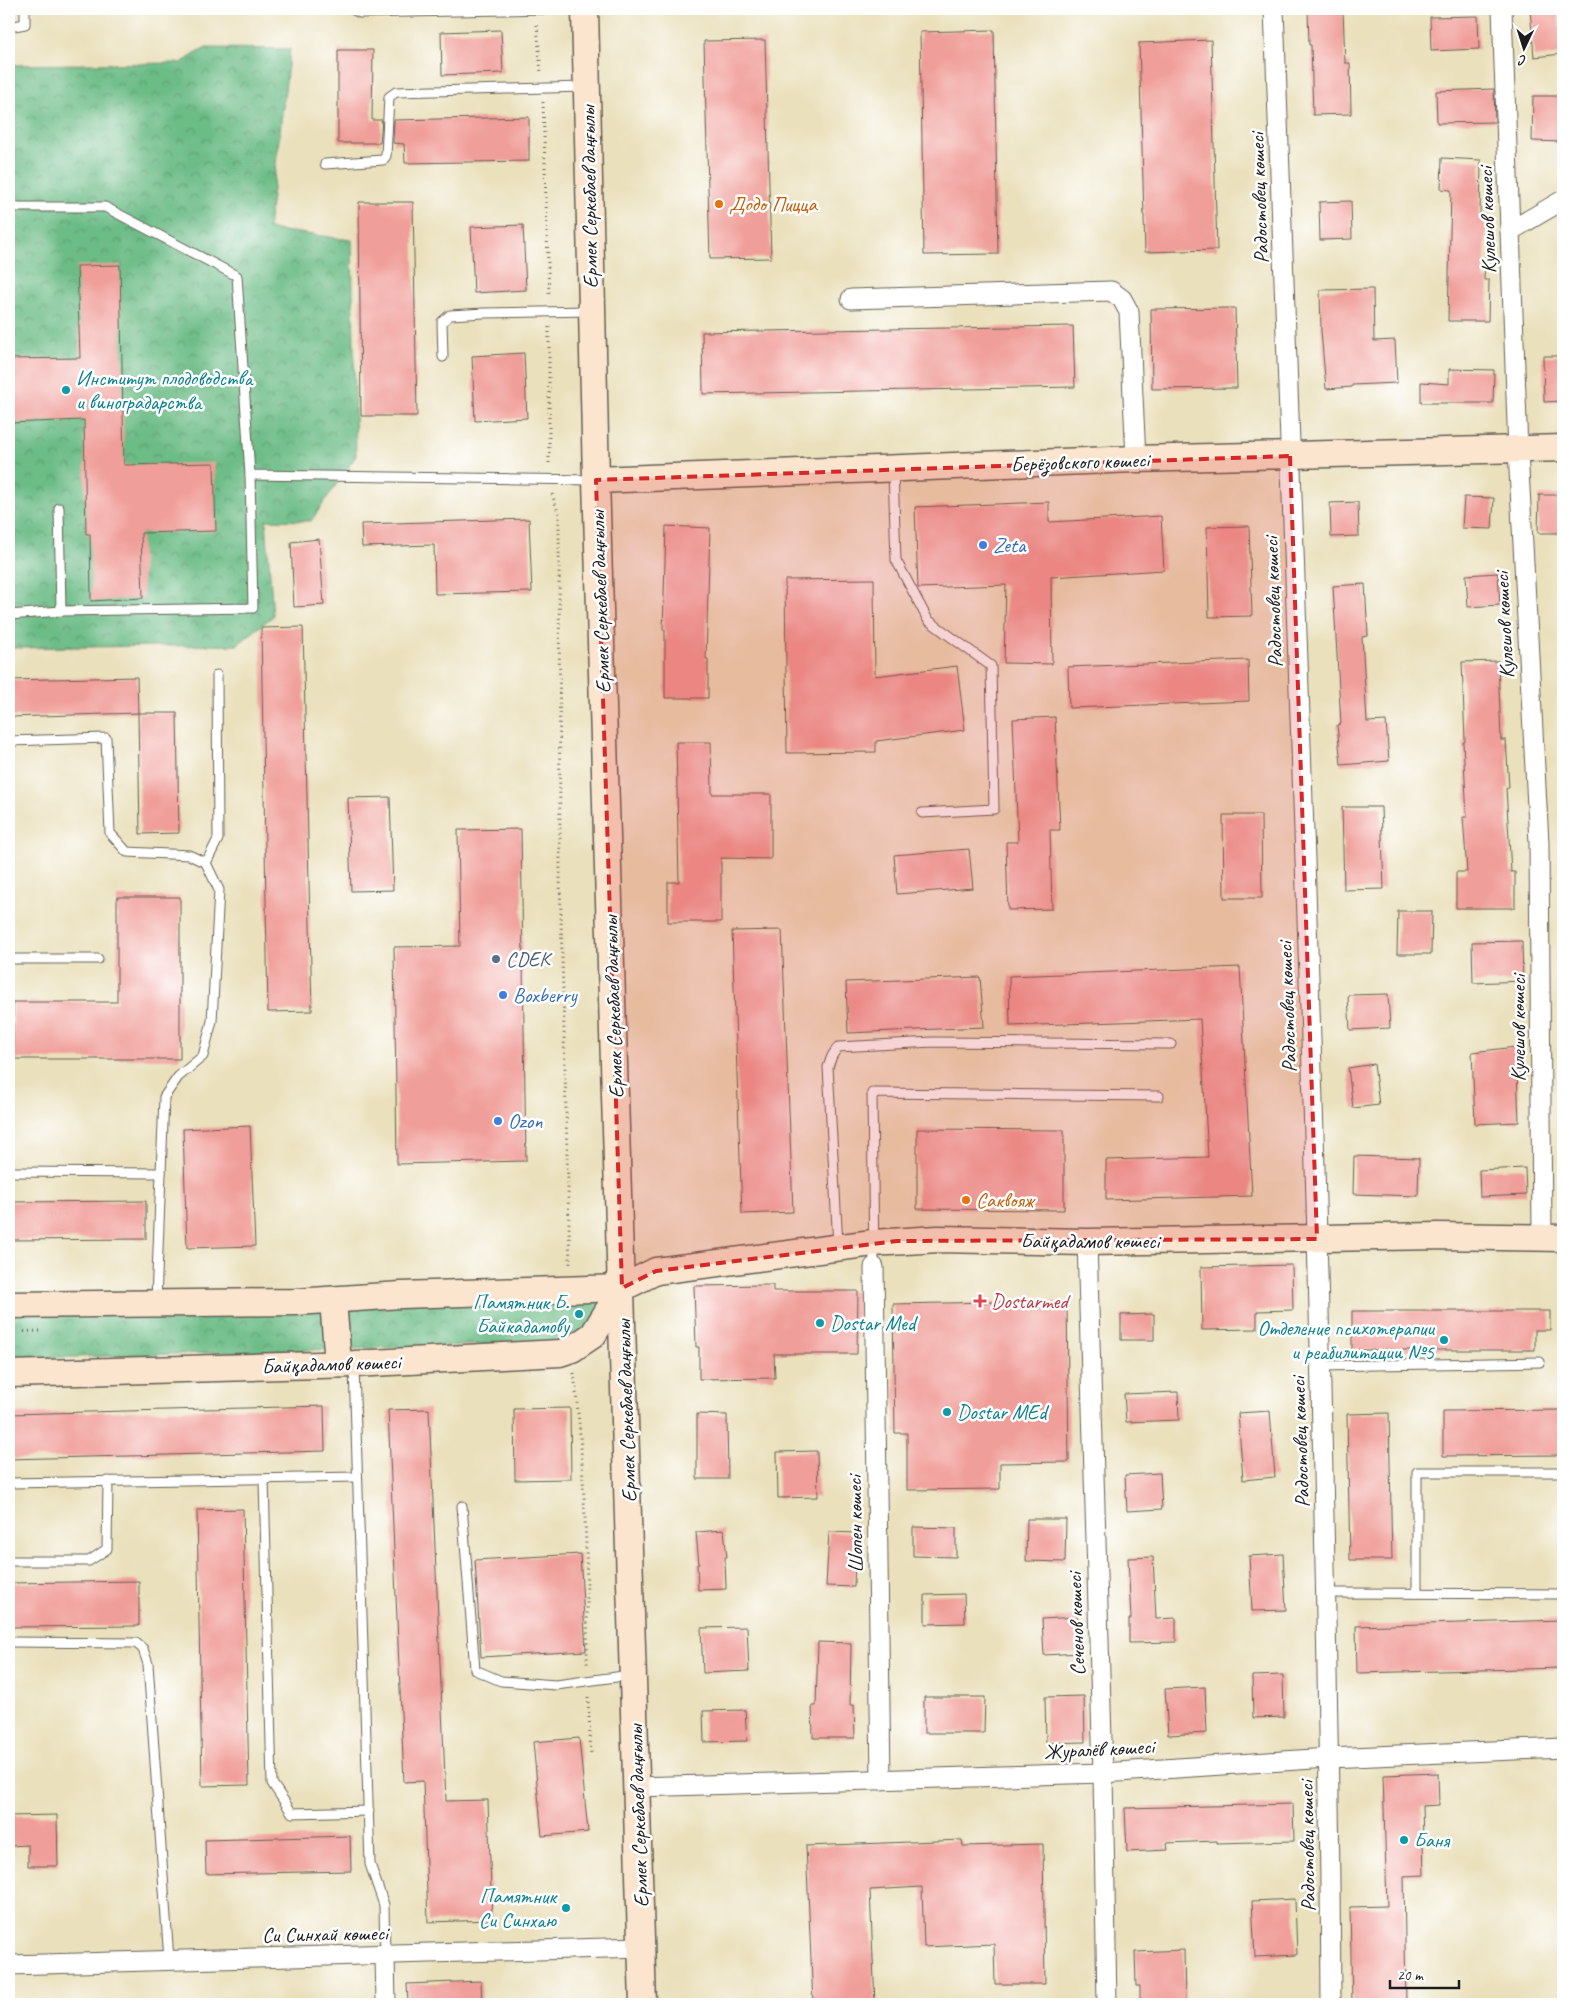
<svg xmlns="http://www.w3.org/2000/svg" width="1572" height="2013" font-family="Caveat,sans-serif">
<defs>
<pattern id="forest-crowns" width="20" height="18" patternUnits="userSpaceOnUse" patternTransform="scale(1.25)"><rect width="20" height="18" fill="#6cbc86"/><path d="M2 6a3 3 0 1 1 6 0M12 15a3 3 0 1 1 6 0" fill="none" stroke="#58986d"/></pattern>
</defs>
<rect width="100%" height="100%" fill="#fff"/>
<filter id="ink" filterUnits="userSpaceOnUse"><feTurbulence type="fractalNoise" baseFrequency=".02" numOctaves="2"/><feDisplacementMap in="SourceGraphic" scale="10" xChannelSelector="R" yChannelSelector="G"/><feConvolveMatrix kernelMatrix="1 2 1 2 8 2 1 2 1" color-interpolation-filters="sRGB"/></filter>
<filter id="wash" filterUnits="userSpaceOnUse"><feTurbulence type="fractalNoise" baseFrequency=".0096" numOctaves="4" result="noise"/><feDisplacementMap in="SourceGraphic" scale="20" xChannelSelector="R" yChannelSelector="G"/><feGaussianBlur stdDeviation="1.12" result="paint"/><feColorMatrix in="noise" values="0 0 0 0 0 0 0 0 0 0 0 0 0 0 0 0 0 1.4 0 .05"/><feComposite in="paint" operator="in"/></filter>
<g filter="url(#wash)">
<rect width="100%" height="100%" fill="#eae0bc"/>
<!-- forest -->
<g fill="url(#forest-crowns)" stroke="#446c51">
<path d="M205 48 290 49 268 229 352 240 356 456 311 521 266 520 273 616 237 645 9 648V65L181 63Z"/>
<path d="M611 1295 575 1342 9 1359V1312Z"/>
</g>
<g id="blocks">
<!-- building -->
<g fill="#f09e99">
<path d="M1308 9H1343L1345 63H1350L1351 114 1313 115 1311 45H1309Z"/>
<path d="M1530 9H1558L1562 54 1534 57Z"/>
<path d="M1478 16 1479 49 1431 51 1430 17Z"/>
<path d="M501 30 503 73 442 75 441 32Z"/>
<path d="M994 30 998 254 924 255 920 32Z"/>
<path d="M765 40 771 258 710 259 704 41Z"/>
<path d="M1211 40 1217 250 1145 252 1139 43Z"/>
<path d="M338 50H373L372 120H382L380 143H338Z"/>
<path d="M1494 89 1495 122 1437 123 1436 91Z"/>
<path d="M1533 96H1563V142L1532 141Z"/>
<path d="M529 117V161L405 163 404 144 393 143 394 120Z"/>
<path d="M1442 158 1481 160 1480 218H1487L1484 280H1489L1488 321H1448L1451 190 1441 189Z"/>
<path d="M1351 201 1352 239 1320 240 1319 202Z"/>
<path d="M359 202H413L417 416H361Z"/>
<path d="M523 225 526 290 474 293 471 227Z"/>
<path d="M120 265 124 465 214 463 216 531 141 533 143 598 91 601 90 534H86L84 420 9 423V359L80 358 77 266Z"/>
<path d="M1373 289 1374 341 1395 340 1397 383 1352 385V387L1326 389 1321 331 1320 290Z"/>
<path d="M1235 308 1237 388 1152 389 1151 309Z"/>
<path d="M1073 326 1075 387 703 394 702 332Z"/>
<path d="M524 353 527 418 475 421 472 356Z"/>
<path d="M1543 356H1563V401L1544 402Z"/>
<path d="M1449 369 1494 370 1493 403H1421V382L1449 384Z"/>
<path d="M1539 495H1563V533H1538Z"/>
<path d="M1464 497 1494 498 1492 529 1462 528Z"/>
<path d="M1049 502V522L1161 516 1164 570 1051 577 1052 664 1004 663 1006 585 918 588 915 507Z"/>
<path d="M1358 502 1359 536 1331 537 1330 503Z"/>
<path d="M529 519 532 592 435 594 434 545 362 547 361 524Z"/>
<path d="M666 526 710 528 706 659H708V698H665V630H663Z"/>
<path d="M1249 526 1252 616 1209 617 1207 527Z"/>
<path d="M319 539 324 605 294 607 291 542Z"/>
<path d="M1498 573 1500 605 1468 607 1466 575Z"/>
<path d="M874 579 875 676 957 666 965 730 876 741V752L787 753 785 580Z"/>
<path d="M1365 584 1368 636 1362 637 1367 722 1386 721 1389 761 1341 765 1337 725 1341 724 1333 586Z"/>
<path d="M303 627 312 1011 268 1012 261 628Z"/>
<path d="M1248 660 1249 701 1069 708 1068 667Z"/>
<path d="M1498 661 1501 740H1506L1509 788H1506L1511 872H1515V908H1456V872H1467L1463 817H1467L1463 742H1465L1462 662Z"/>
<path d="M137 677 138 713 9 717V680Z"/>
<path d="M138 713H177L179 833 140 834Z"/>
<path d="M1055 717 1060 830H1050L1052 909 1008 910 1006 842H1018L1013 719Z"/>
<path d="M676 742H711L712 794H771V859L721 858V922H668V882H679Z"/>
<path d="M390 797 393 890 351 891 348 798Z"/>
<path d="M1342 807H1381L1384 889 1344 890Z"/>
<path d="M1223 815H1261L1262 898H1224Z"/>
<path d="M521 829 526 1161 397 1164 394 947 460 946 458 830Z"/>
<path d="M969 849 973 888 897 894 894 855Z"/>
<path d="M117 897H180V1059H13V1002H117Z"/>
<path d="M1398 911H1432L1431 954H1397Z"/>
<path d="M782 930 793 1212 742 1214 732 931Z"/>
<path d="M1522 941 1523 981 1473 983 1472 942Z"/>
<path d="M1240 967 1252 1196 1106 1200V1160L1208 1157 1200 1019 1010 1026 1009 976Z"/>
<path d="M980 977 984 1027 848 1033 846 982Z"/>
<path d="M1388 994 1390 1028 1350 1030 1348 995Z"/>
<path d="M1516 1047 1519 1122 1475 1124 1472 1052Z"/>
<path d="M1374 1064 1379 1105 1353 1108 1348 1068Z"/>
<path d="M250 1126 255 1246 187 1248 183 1129Z"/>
<path d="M917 1129 1064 1130V1210L917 1209Z"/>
<path d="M1354 1156 1419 1158 1418 1196 1353 1194Z"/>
<path d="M1525 1168 1526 1195 1480 1197 1479 1170Z"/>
<path d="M146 1201V1239L9 1240V1202Z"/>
<path d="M1292 1265 1293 1310 1257 1311V1329L1202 1330 1201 1267Z"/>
<path d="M773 1285V1291H858L857 1354H774L775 1378 699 1379V1347H696L694 1286Z"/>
<path d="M997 1302H1067L1069 1462 1000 1463V1489L907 1490V1433H895L893 1304Z"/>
<path d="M1352 1311H1550V1330H1535V1350H1352Z"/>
<path d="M1154 1314V1340H1121V1315Z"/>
<path d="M1178 1392 1179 1420 1126 1422 1124 1394Z"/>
<path d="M324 1406 325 1451 9 1459V1414Z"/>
<path d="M570 1408 571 1479 515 1480 514 1409Z"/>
<path d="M429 1409 446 1801 488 1800 492 1920 428 1922 423 1781 404 1782 388 1410Z"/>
<path d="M1563 1410V1455L1443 1456V1411Z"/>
<path d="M1270 1411 1275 1477 1243 1480 1238 1413Z"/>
<path d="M1389 1413 1392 1560H1350L1347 1414Z"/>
<path d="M697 1414 727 1415 728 1479H697Z"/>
<path d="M817 1451 818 1497 778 1498 777 1452Z"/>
<path d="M1160 1473 1162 1509 1127 1511 1125 1475Z"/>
<path d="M243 1509 249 1785 202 1786 197 1510Z"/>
<path d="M1027 1519H1066L1065 1562 1026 1561Z"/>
<path d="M913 1527 956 1528V1557L913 1556Z"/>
<path d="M724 1530 727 1557H725L726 1589 698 1590 697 1564H699L696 1532Z"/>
<path d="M829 1532 856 1533 854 1587 826 1586Z"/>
<path d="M580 1554 586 1651 481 1657 475 1560Z"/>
<path d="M1283 1554 1286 1610 1252 1611 1249 1556Z"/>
<path d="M1153 1557 1156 1619 1176 1618V1642L1129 1643V1619H1131L1128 1558Z"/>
<path d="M139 1581V1626L9 1627V1583Z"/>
<path d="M964 1594 965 1623 925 1624V1595Z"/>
<path d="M1078 1617 1080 1653 1044 1655 1042 1619Z"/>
<path d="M1563 1620V1668L1357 1673 1356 1626Z"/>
<path d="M747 1627 749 1671 703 1673 701 1628Z"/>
<path d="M818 1642 851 1643 850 1705H854L855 1738H813L812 1706H816Z"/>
<path d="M1283 1675 1284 1717 1253 1718 1252 1676Z"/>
<path d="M1205 1687 1207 1733 1168 1735 1165 1689Z"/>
<path d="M1084 1696 1085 1742 1046 1743 1045 1697Z"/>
<path d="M924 1697H985L984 1733H924Z"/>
<path d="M745 1710 747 1741 704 1742 703 1711Z"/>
<path d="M579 1738 588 1832 542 1836 533 1742Z"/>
<path d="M1438 1773 1439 1805 1422 1806 1424 1875 1404 1876 1406 2004H1352L1350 1907 1387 1906 1383 1775Z"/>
<path d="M1293 1804 1294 1841 1217 1843V1841L1167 1843 1168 1850 1127 1852 1125 1808Z"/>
<path d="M57 1815 58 1866H28V1845L9 1846V1816Z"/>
<path d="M350 1836 351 1871 206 1874 205 1840Z"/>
<path d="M962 1840 963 1846 1043 1844 1045 1984H995L994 1944 924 1947 922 1887 870 1890 875 2004H813L806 1846Z"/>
<path d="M1295 1899 1297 1955 1255 1957 1252 1901Z"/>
<path d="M1184 1950 1185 2004H1140V1986H1136L1135 1952Z"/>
<path d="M481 1981 482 2004H408L407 1984Z"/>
</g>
</g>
</g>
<g filter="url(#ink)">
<use href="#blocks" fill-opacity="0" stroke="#646154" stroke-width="1"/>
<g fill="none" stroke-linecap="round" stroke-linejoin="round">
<!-- lane casing -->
<g stroke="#646154" stroke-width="11">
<g id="lane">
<path d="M352 9 360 13 545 9"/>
<path d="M9 27 25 24V9"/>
<path d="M325 164 383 160 386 156 389 97 396 92 584 87"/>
<path d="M9 207H105L237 276 250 475 594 480"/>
<path d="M443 357 442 322 450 315 484 313 589 311"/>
<path d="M893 470 896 560 928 620 991 666 994 809 922 813"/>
<path d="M59 508 61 611 253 608 250 475"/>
<path d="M9 615 61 611"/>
<path d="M9 741 106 738 110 833 127 852 189 855 206 863 219 890 212 1021 203 1056 178 1077 164 1097 156 1301"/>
<path d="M206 863 218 839 217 675"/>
<path d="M9 959H98"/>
<path d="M9 1172 161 1173"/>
<path d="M838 1245 828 1067 832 1056 838 1047 933 1042 1171 1044"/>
<path d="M874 1267 872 1093 1159 1096"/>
<path d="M1320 1366 1540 1362"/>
<path d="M354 1367 370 1864 384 1905 385 1956"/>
<path d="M264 1480 272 1783 292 1813 369 1811"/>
<path d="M9 1483 357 1477"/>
<path d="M462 1506 475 1670 501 1681 556 1685 631 1675"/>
<path d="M9 1561H89L107 1549 108 1481"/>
<path d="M1327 1593 1563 1594"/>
<path d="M1417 1593V1472H1563"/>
<path d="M9 1642 136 1643 143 1649 148 1664 169 1960"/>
</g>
</g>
<!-- street casing -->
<g stroke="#646154" stroke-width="21">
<g id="street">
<path d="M1274 9C1298 674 1327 1339 1331 2004"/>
<path d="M1502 9 1518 451 1539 843 1542 1238"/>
<path d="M1510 231 1563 200"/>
<path d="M851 299 1111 291 1122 299 1129 312 1136 459"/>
<path d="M1087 1242 1103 1773 1107 2004"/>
<path d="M874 1267 881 1780"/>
<path d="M637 1787 1103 1773 1328 1758 1563 1748"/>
<path d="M385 1956 386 2004"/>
<path d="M9 1965 642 1947"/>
</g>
</g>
<!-- secondary casing -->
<g stroke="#646154" stroke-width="29">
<g id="secondary">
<path d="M585 9 596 480 643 2004"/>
<path d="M596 480 1136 459 1563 448"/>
<path d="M333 1300 338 1364"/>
<path d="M9 1305 296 1302 401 1295 622 1288 656 1271 873 1243 938 1239 1087 1242 1438 1236 1563 1238"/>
<path d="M9 1374 354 1364 560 1353 572 1349 593 1335 622 1288"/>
</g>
</g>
<!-- path -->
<g stroke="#646154" stroke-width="3" stroke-dasharray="1 4" stroke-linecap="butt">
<path d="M537 25 541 73"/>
<path d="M543 102 549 296"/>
<path d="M549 463V327"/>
<path d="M552 494 559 514 560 877 570 1266"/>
<path d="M9 1332 41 1331"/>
<path d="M574 1373C585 1470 588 1568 587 1666"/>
<path d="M588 1697 591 1754"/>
</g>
<!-- lane -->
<use href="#lane" stroke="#fff" stroke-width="9"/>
<!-- street -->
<use href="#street" stroke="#fff" stroke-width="19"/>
<!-- secondary -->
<use href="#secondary" stroke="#fbe5cf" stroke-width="26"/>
</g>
</g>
<!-- marked area -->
<path fill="#d62828" fill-opacity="0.2" stroke="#d62828" stroke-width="4" stroke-dasharray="10 6" stroke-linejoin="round" d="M1290 456 1317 1239 897 1241 656 1271 622 1288 596 480Z"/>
<!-- markers -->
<g fill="#e8710a" stroke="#fff" stroke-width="2">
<circle cx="719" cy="204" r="5"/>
<circle cx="966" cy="1200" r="5"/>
</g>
<g fill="#0f9aa8" stroke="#fff" stroke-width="2">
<circle cx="66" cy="390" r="5"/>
<circle cx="579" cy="1314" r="5"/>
<circle cx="820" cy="1323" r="5"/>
<circle cx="1444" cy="1340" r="5"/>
<circle cx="947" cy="1412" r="5"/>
<circle cx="1404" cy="1840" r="5"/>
<circle cx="566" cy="1908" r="5"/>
</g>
<g fill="#3f7fe0" stroke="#fff" stroke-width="2">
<circle cx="983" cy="545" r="5"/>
<circle cx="503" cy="995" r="5"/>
<circle cx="498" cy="1121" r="5"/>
</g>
<circle fill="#5c6f8a" stroke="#fff" stroke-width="2" cx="496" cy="959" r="5"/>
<path fill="#e0444e" stroke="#fff" stroke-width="2" d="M977.5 1293.5h5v5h5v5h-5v5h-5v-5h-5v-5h5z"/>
<g text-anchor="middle" stroke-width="5" stroke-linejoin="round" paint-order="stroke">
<!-- street labels -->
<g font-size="21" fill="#1c1c1c" stroke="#fff">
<text transform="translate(589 197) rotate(-91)" y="7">Ермек Серкебаев даңғылы</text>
<text transform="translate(1259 198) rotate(-92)" y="7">Радостовец көшесі</text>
<text transform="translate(1487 220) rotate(-92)" y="7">Кулешов көшесі</text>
<text transform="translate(1080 462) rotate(-2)" y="7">Берёзовского көшесі</text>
<text transform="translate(600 602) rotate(-92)" y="7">Ермек Серкебаев даңғылы</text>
<text transform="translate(1273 602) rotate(-92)" y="7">Радостовец көшесі</text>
<text transform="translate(1504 625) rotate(-93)" y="7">Кулешов көшесі</text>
<text transform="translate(613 1007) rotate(-92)" y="7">Ермек Серкебаев даңғылы</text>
<text transform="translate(1287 1007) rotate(-92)" y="7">Радостовец көшесі</text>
<text transform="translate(1518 1028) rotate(-90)" y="7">Кулешов көшесі</text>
<text x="1090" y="1248">Байқадамов көшесі</text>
<text transform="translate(331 1364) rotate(-2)" y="7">Байқадамов көшесі</text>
<text transform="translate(626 1411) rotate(-92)" y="7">Ермек Серкебаев даңғылы</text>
<text transform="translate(1300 1442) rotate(-92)" y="7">Радостовец көшесі</text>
<text transform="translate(855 1524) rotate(-91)" y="7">Шопен көшесі</text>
<text transform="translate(1076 1624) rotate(-92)" y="7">Сеченов көшесі</text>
<text transform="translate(1099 1749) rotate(-3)" y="7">Журалёв көшесі</text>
<text transform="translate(638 1816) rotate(-92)" y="7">Ермек Серкебаев даңғылы</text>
<text transform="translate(1307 1846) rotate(-91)" y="7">Радостовец көшесі</text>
<text transform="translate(325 1934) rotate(-1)" y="7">Си Синхай көшесі</text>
</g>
<!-- food labels -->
<g font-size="21" fill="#c56008" stroke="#fff" text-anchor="start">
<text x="729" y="211">Додо Пицца</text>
<text x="976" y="1207">Саквояж</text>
</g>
<!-- culture labels -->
<g font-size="21" fill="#0d838f" stroke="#fff" text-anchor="start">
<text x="76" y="385">Институт плодоводства<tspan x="76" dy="24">и виноградарства</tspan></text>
<text x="569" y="1309" text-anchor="end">Памятник Б.<tspan x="569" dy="24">Байкадамову</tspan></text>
<text x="830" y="1330">Dostar Med</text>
<text x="1434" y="1335" text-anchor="end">Отделение психотерапии<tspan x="1434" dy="24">и реабилитации №5</tspan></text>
<text x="957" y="1419">Dostar MEd</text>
<text x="1414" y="1847">Баня</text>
<text x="556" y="1903" text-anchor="end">Памятник<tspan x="556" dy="24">Си Синхаю</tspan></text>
</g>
<!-- shop labels -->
<g font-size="21" fill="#366cbe" stroke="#fff" text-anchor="start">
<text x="993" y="552">Zeta</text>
<text x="513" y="1002">Boxberry</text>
<text x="508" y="1128">Ozon</text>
</g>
<!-- service labels -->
<g font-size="21" fill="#4e5e75" stroke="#fff" text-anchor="start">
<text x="506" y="966">CDEK</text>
</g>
<!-- health labels -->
<g font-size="21" fill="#be3a42" stroke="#fff" text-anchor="start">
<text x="991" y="1308">Dostarmed</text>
</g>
</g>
<!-- margin -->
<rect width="1572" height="2013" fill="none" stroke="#fff" stroke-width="30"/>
<!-- north arrow -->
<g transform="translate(1524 48) rotate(184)" stroke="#ffffff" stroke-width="4" paint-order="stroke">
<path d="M0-4L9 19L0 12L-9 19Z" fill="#1c1c1c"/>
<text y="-8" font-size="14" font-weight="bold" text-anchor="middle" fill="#1c1c1c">С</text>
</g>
<!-- scale -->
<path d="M1390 1980v8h69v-8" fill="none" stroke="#1c1c1c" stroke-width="2.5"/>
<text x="1397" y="1980" font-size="15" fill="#1c1c1c" stroke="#ffffff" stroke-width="4" paint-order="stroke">20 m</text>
</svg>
